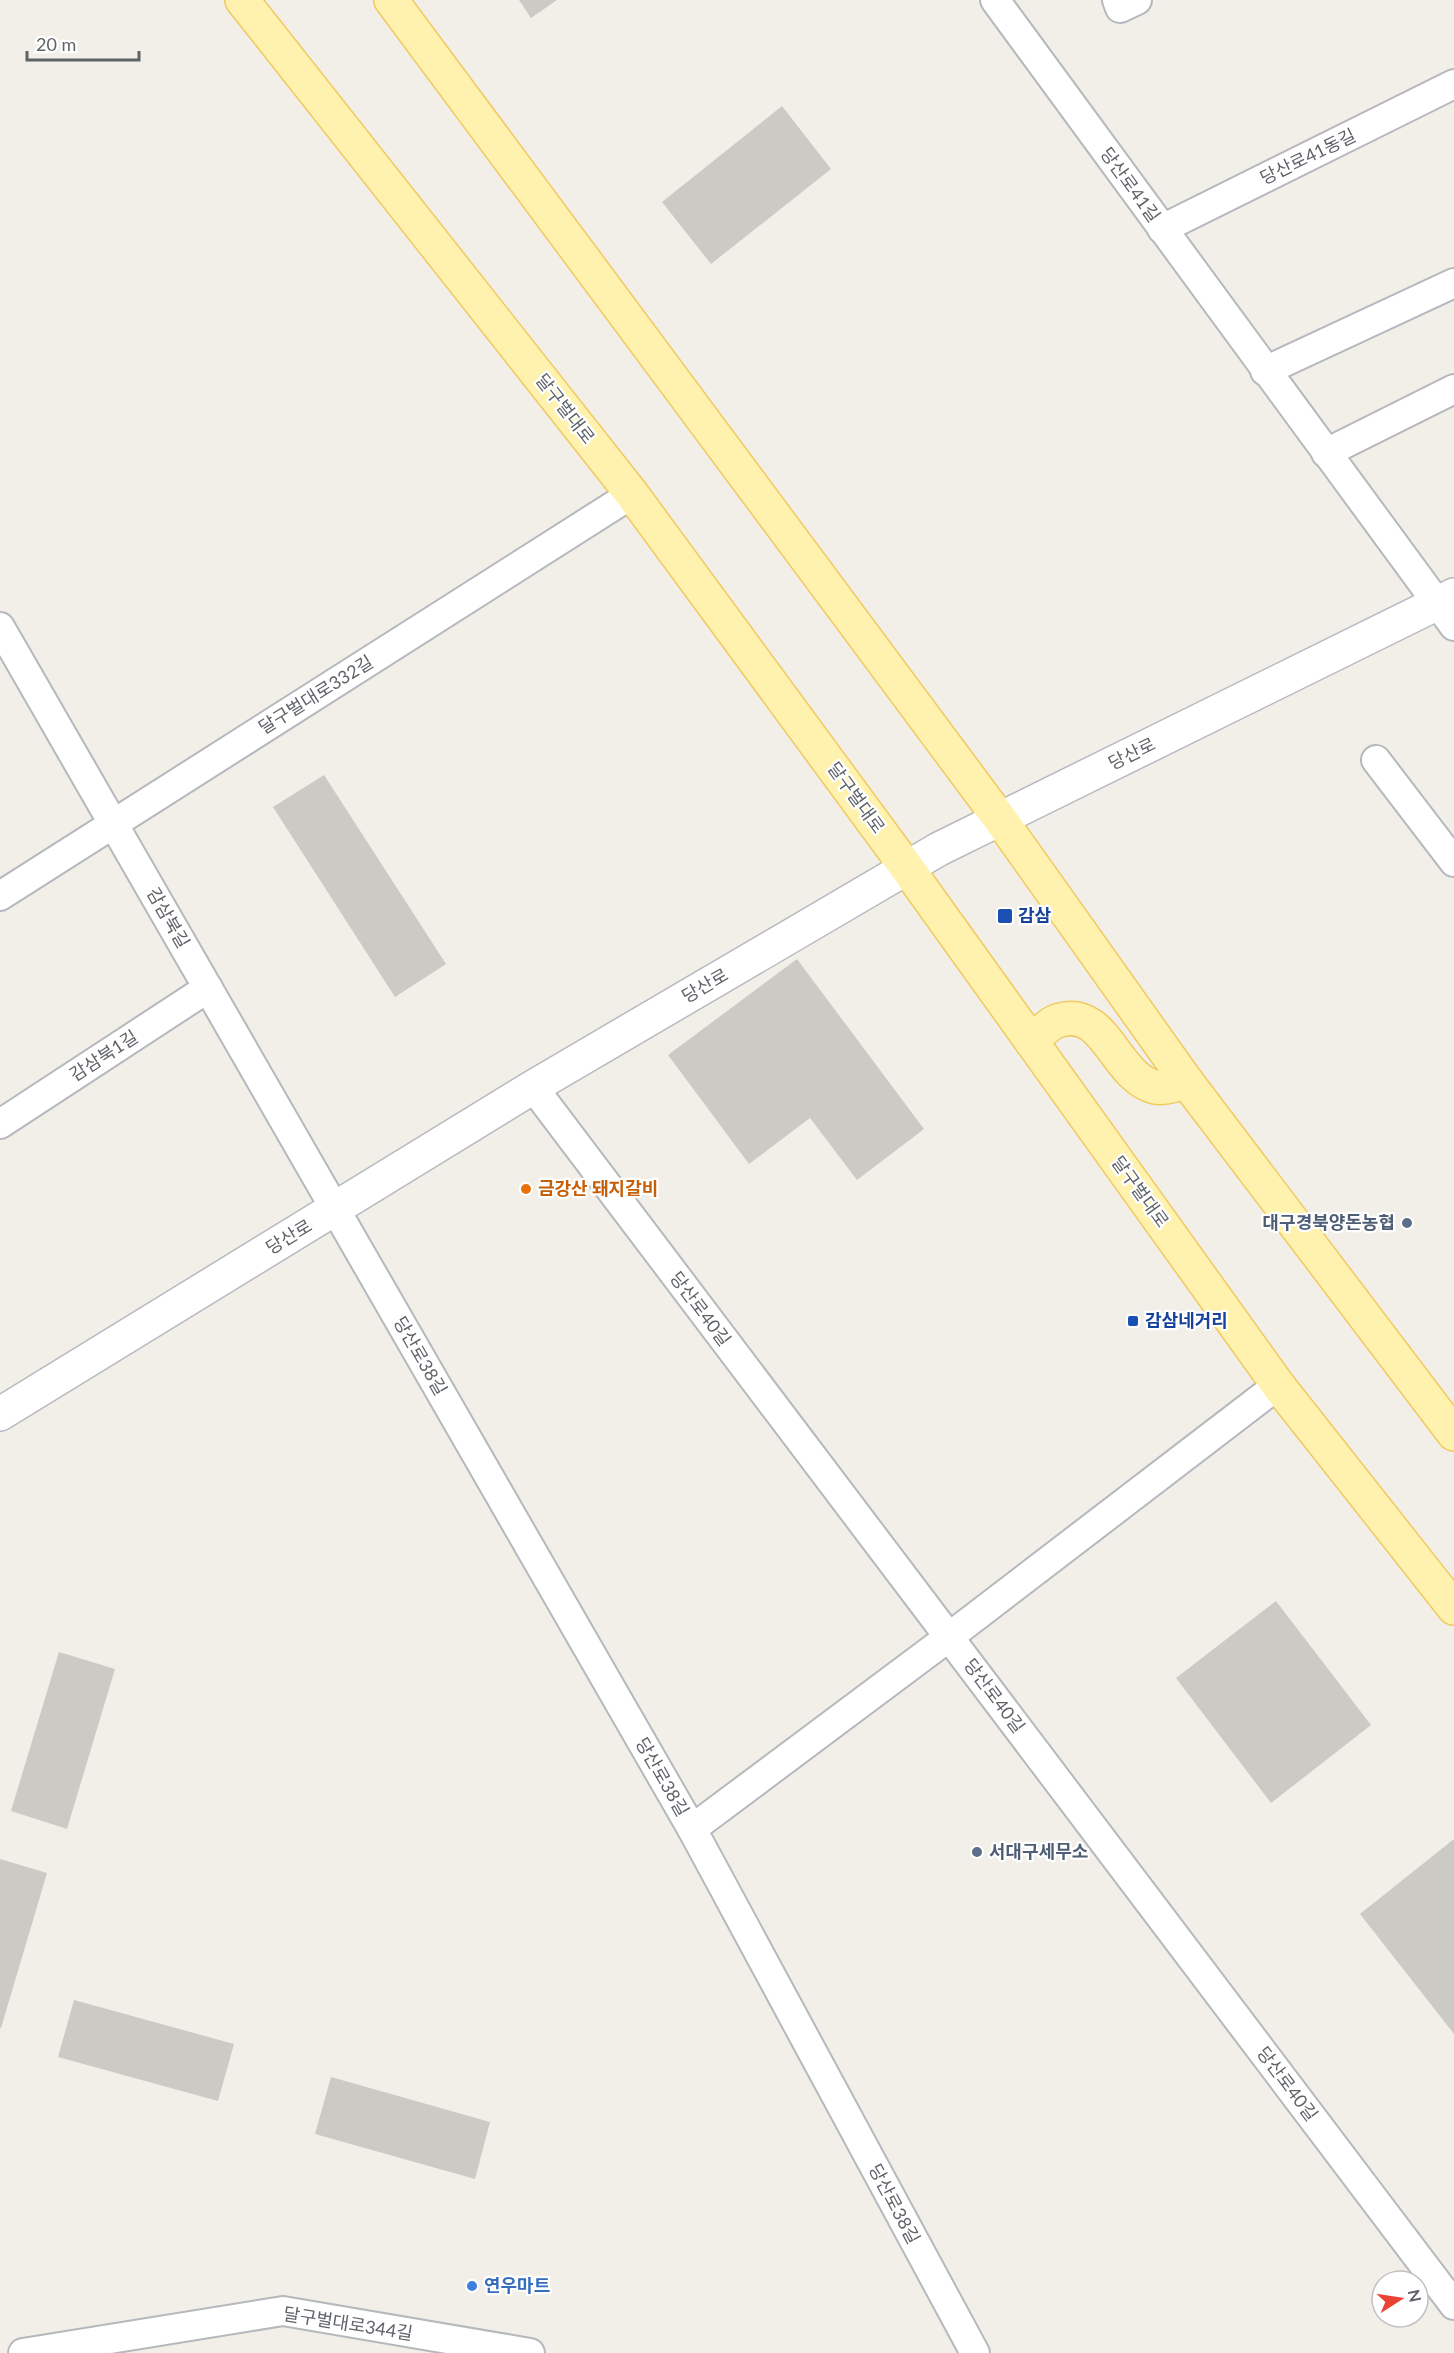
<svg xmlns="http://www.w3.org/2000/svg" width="1454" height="2353" font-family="Lato,'Noto Sans KR',sans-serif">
<rect width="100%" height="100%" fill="#f1efe8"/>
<!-- building -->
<g fill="#cccac5">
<path d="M519 0H557L531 18Z"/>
<path d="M782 106 831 169 711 264 662 202Z"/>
<path d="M324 775 446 964 395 997 273 807Z"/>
<path d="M797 959 924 1129 857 1180 810 1118 749 1164 668 1055Z"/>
<path d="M1276 1601 1371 1725 1271 1803 1176 1678Z"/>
<path d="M59 1652 115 1669 67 1829 11 1811Z"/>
<path d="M1454 1839V2034L1360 1914Z"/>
<path d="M0 1859 47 1873 1 2028H0Z"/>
<path d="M74 2000 234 2044 218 2101 58 2057Z"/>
<path d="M331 2077 490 2122 475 2179 315 2134Z"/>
</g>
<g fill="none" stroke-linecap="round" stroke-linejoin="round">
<!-- minor casing -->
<g stroke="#b5b8bc" stroke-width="32">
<g id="minor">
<path d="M995 0 1454 626"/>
<path d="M1117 0 1120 8 1137 0"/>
<path d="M1162 229 1454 84"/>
<path d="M1265 371 1454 283"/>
<path d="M1326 453 1454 389"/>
<path d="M0 627 692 1829 975 2353"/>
<path d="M1376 760 1454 862"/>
<path d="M0 896 632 494"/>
<path d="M533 1087 1454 2305"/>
<path d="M0 1124 208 988"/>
<path d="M692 1829 949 1637 1278 1385"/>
<path d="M23 2353 283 2311 530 2353"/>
</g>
</g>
<!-- secondary casing -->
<g stroke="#b6babf" stroke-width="36">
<path id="secondary" d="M0 1414 533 1087 939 849 1454 595"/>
</g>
<!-- primary casing -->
<g stroke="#f2c960" stroke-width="36">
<g id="primary">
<path d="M242 0 632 494 907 868 1278 1385 1454 1608"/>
<path d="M391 0 1000 819 1187 1082 1454 1434"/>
<path d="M1031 1041C1039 1035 1048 1024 1057 1021 1106 1004 1114 1077 1155 1087 1164 1089 1178 1084 1187 1082"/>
</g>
</g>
<!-- minor -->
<use href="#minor" stroke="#fff" stroke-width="28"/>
<!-- secondary -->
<use href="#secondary" stroke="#fff" stroke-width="33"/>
<!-- primary -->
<use href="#primary" stroke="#fff2af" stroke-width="33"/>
</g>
<!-- markers -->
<g fill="#1a4fb4" stroke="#fff" stroke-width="2">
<rect x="997" y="908" width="16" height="16" rx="3"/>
<rect x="1127" y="1315" width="12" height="12" rx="3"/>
</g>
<circle fill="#e8710a" stroke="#fff" stroke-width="2" cx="526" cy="1189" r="6"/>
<g fill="#5c6f8a" stroke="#fff" stroke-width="2">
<circle cx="1407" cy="1223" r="6"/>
<circle cx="977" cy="1852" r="6"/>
</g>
<circle fill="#3f7fe0" stroke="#fff" stroke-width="2" cx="472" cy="2286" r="6"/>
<g text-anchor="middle" stroke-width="4.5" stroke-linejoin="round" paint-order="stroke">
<!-- street labels -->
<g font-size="18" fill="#5f6368" stroke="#fff">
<text transform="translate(1308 157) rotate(-26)" y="6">당산로41동길</text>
<text transform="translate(1130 185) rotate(54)" y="6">당산로41길</text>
<text transform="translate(565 409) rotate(52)" y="6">달구벌대로</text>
<text transform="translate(316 695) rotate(-32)" y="6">달구벌대로332길</text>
<text transform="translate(1132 754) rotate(-26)" y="6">당산로</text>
<text transform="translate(856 798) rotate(54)" y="6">달구벌대로</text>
<text transform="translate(168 918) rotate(60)" y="6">감삼북길</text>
<text transform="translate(705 986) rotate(-30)" y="6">당산로</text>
<text transform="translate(104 1056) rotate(-33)" y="6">감삼북1길</text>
<text transform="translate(1140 1192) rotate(54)" y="6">달구벌대로</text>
<text transform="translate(289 1237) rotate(-31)" y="6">당산로</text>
<text transform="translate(700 1309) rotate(53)" y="6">당산로40길</text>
<text transform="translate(420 1356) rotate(60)" y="6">당산로38길</text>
<text transform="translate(994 1696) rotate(53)" y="6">당산로40길</text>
<text transform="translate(662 1777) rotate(60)" y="6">당산로38길</text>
<text transform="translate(1287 2084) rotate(53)" y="6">당산로40길</text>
<text transform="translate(894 2204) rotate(62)" y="6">당산로38길</text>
<text transform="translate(348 2324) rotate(9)" y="6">달구벌대로344길</text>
</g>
<!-- transit labels -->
<g font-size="18" font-weight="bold" fill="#164399" stroke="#fff" text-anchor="start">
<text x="1018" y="922">감삼</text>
<text x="1145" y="1327">감삼네거리</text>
</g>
<!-- food labels -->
<g font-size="18" font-weight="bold" fill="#c56008" stroke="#fff" text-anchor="start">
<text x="538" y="1195">금강산 돼지갈비</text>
</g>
<!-- service labels -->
<g font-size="18" font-weight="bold" fill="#4e5e75" stroke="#fff" text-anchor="end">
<text x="1395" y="1229">대구경북양돈농협</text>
<text x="989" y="1858" text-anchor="start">서대구세무소</text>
</g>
<!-- shop labels -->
<g font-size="18" font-weight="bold" fill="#366cbe" stroke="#fff" text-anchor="start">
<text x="484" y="2292">연우마트</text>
</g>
</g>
<!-- north arrow -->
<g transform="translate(1400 2299) rotate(78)"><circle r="28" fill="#ffffff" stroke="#bfc1c3" stroke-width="1.5"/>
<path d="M0-4.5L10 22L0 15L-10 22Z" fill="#ea4335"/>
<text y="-9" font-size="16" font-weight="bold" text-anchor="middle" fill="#5f6368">N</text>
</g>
<!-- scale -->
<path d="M27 51v9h112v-9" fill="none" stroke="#5f6368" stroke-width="3"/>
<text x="36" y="51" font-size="18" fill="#5f6368" stroke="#ffffff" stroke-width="4.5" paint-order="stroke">20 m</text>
</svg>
